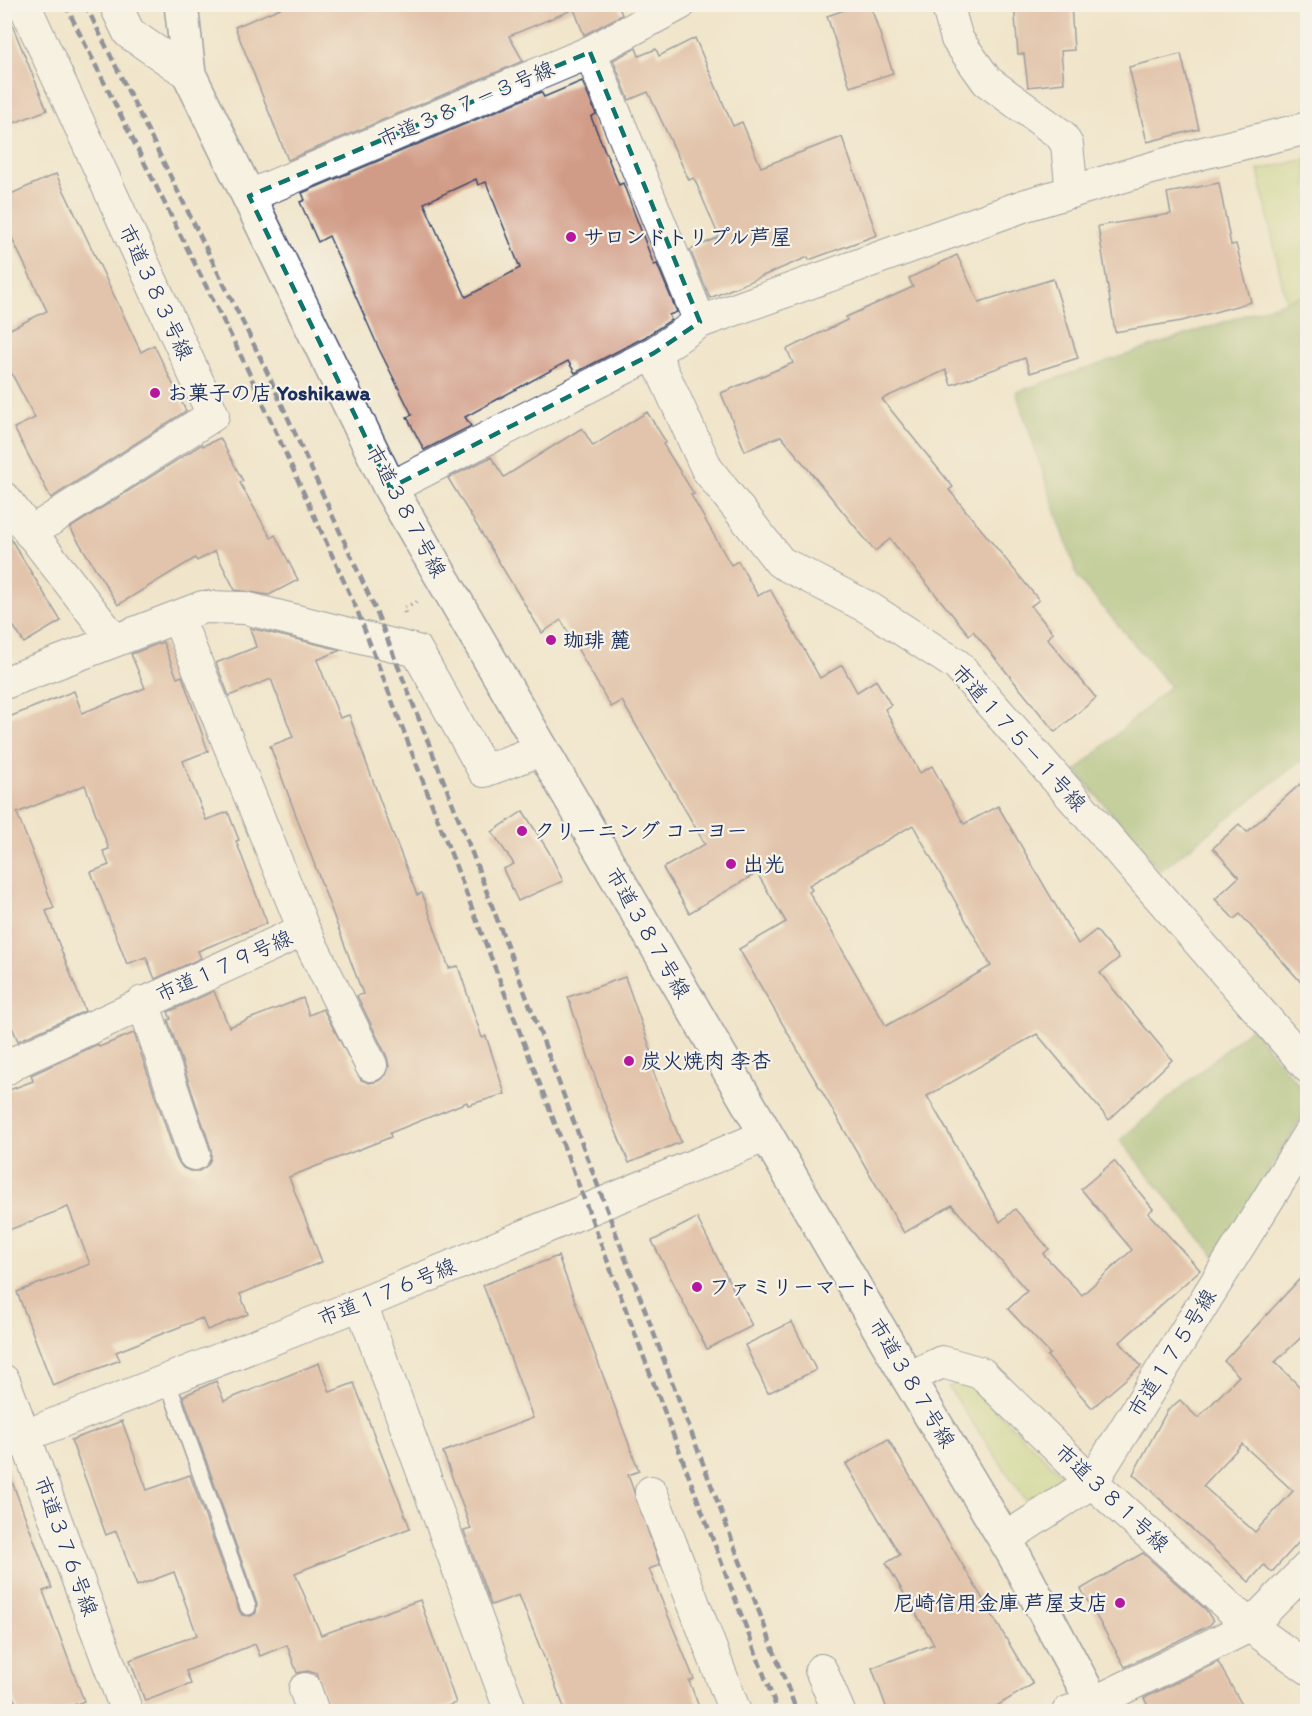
<svg xmlns="http://www.w3.org/2000/svg" width="1312" height="1716" font-family="Itim,'Klee One',sans-serif">
<rect width="100%" height="100%" fill="#f7f3e8"/>
<filter id="ink" filterUnits="userSpaceOnUse"><feTurbulence type="fractalNoise" baseFrequency=".0167" numOctaves="2"/><feDisplacementMap in="SourceGraphic" scale="12" xChannelSelector="R" yChannelSelector="G"/><feConvolveMatrix kernelMatrix="1 2 1 2 8 2 1 2 1" color-interpolation-filters="sRGB"/></filter>
<filter id="wash" filterUnits="userSpaceOnUse"><feTurbulence type="fractalNoise" baseFrequency=".008" numOctaves="4" result="noise"/><feDisplacementMap in="SourceGraphic" scale="24" xChannelSelector="R" yChannelSelector="G"/><feGaussianBlur stdDeviation="1.35" result="paint"/><feColorMatrix in="noise" values="0 0 0 0 0 0 0 0 0 0 0 0 0 0 0 0 0 1.4 0 .05"/><feComposite in="paint" operator="in"/></filter>
<g filter="url(#wash)">
<rect width="100%" height="100%" fill="#f0e5cb"/>
<!-- green -->
<g fill="#b6cf74" stroke="#687f69" stroke-width="1.5">
<path d="M1307 159V294L1286 301 1258 170Z"/>
<path d="M959 1382H967L1060 1473 1061 1484 1026 1500 948 1387Z"/>
</g>
<!-- forest -->
<g fill="#90b266" stroke="#567062" stroke-width="1.5">
<path d="M1307 294V756L1160 871 1076 771 1170 686 1078 578 1016 392Z"/>
<path d="M1251 1028 1307 1095V1109L1217 1259 1120 1140Z"/>
</g>
<g id="blocks">
<!-- building -->
<g fill="#d19c87" fill-rule="evenodd">
<path d="M290 4H618L622 15 584 35 574 9 509 36 523 61 288 160 235 27Z"/>
<path d="M862 4H870L893 73 850 87 827 16Z"/>
<path d="M1014 4H1071L1074 50 1061 51 1064 83 1028 87 1024 54H1018Z"/>
<path d="M4 5 47 110 4 127Z"/>
<path d="M695 38 733 126 742 122 761 167 842 137 877 235 809 260 808 257 710 298 690 250 719 237 694 178 689 180 648 92 629 100 613 60 636 48 639 56 656 49 659 56Z"/>
<path d="M1181 54 1199 129 1147 142 1129 67Z"/>
<path d="M582 81 596 114 591 117 619 185 623 183 654 265 657 264 677 312 669 315 671 320 645 337 575 373 568 361 465 417 471 426 424 450 407 417 412 415 379 349 329 236 318 242 300 202 305 200 302 193 541 92 544 97ZM476 179 478 185 486 182 520 268 466 297 424 203Z"/>
<path d="M56 174 141 352 154 345 186 411 51 498 14 428 35 418 4 359V332L47 311 4 222V197Z"/>
<path d="M1219 183 1231 245 1236 244 1251 302 1182 321 1115 332 1098 226 1171 214 1167 193Z"/>
<path d="M957 255 979 302 1053 279 1078 358 1030 373 1025 358 951 385 946 370 882 399 953 487 949 490 1039 600 1031 606 1053 633 1047 638 1096 698 1055 732 973 631 969 635 890 539 875 551 781 436 745 451 721 393 793 363 787 349 847 320 846 317 913 287 909 278Z"/>
<path d="M647 412 666 442 663 444 694 494 691 495 731 565 738 561 758 596 770 589 820 678 842 665 857 692 876 680 891 705 885 709 920 773 932 766 964 824 998 806 1078 944 1096 930 1119 958 1100 973 1172 1060 1109 1120 1037 1034 927 1096 1000 1222 1015 1209 1049 1249 1043 1254 1082 1295 1132 1250 1081 1189 1114 1161 1153 1209 1148 1213 1200 1270 1120 1342 1141 1366 1092 1408 1047 1356 1050 1354 1008 1309 1027 1291 952 1205 904 1233 739 949 786 922 757 873 689 913 663 868 705 844 622 701 611 707 561 620 542 633 448 478 491 457 504 477 582 428 593 446ZM913 825 991 966 886 1026 809 892 812 890 809 885Z"/>
<path d="M220 438 243 481 240 483 271 538 275 535 298 580 269 595 235 590 215 551 197 561 195 558 118 605 70 528 202 444 203 446Z"/>
<path d="M4 528 61 621 24 643 4 611Z"/>
<path d="M250 628 341 650 317 660 340 718 349 715 384 811 417 895 422 893 449 968 458 966 482 1038 486 1036 505 1094 468 1105 467 1102 390 1133 391 1137 289 1177 322 1262 240 1294 248 1314 207 1330 202 1318 116 1352 120 1360 53 1386 17 1292 90 1264 68 1207 4 1232V1092L33 1081 31 1075 98 1044 99 1047 134 1033 177 1160 183 1168 190 1171H199L208 1165 211 1158V1149L168 1020 171 1019 168 1012 214 991 229 1027 303 998 309 1015 323 1009 361 1080 369 1083 378 1081 386 1075 389 1067 387 1057 357 996 363 994 270 746 293 737 271 679 229 696 216 663 256 647Z"/>
<path d="M163 642 177 678 182 676 208 751 183 761 206 820 228 812 239 840 236 841 267 923 198 951 201 958 155 979 146 957 127 964 91 872 109 865 103 851 109 849 85 785 17 813 54 908 46 911 85 1011 18 1041 4 1008V719L74 691 82 713 145 688 131 654Z"/>
<path d="M1308 777V990L1240 914 1234 919 1215 899 1239 877 1213 848 1239 824 1247 832Z"/>
<path d="M523 811 549 852 563 881 518 901 503 869 514 864 492 832Z"/>
<path d="M625 977 656 1064 651 1066 681 1142 629 1163 603 1100 568 997Z"/>
<path d="M697 1218 752 1326 707 1349 652 1241Z"/>
<path d="M558 1256 639 1471 628 1475 660 1565 649 1569 694 1679 689 1681 701 1712H566L519 1595 491 1605 464 1531 471 1529 443 1452 533 1418 483 1285Z"/>
<path d="M1308 1270V1331L1275 1362 1308 1395V1532L1272 1572 1264 1565 1249 1582 1133 1474 1167 1411 1180 1400 1198 1418 1239 1376 1224 1361ZM1242 1444 1293 1491 1255 1532 1203 1486Z"/>
<path d="M792 1322 816 1370 768 1393 745 1345Z"/>
<path d="M319 1363 330 1392 354 1383 410 1528 295 1573 321 1635 420 1600 456 1703 432 1712H330L317 1674 308 1671 297 1673 287 1645 260 1656 255 1644 186 1671 191 1684 145 1701 130 1660 197 1635 174 1572 137 1586 116 1531 106 1535 71 1440 122 1421 147 1490 190 1475 239 1610 242 1615 251 1616 256 1613 257 1604 183 1396 216 1381 224 1401Z"/>
<path d="M888 1439 1033 1684 987 1712H888L872 1668 934 1644 886 1563 900 1555 846 1464Z"/>
<path d="M4 1471H8L52 1588 43 1591 84 1701 57 1712H19L4 1671Z"/>
<path d="M1143 1553 1206 1610 1213 1621 1210 1625 1125 1667 1081 1589Z"/>
<path d="M1218 1662 1246 1712H1151L1144 1698Z"/>
</g>
</g>
</g>
<g filter="url(#ink)">
<use href="#blocks" fill-opacity="0" stroke="#3b4a6e" stroke-width="1.5"/>
<g fill="none" stroke-linecap="round" stroke-linejoin="round">
<!-- service casing -->
<g stroke="#3b4a6e" stroke-width="18">
<path id="service" d="M167 1380 248 1607"/>
</g>
<!-- minor casing -->
<g stroke="#3b4a6e" stroke-width="34">
<g id="minor">
<path d="M24 4 213 415 30 533"/>
<path d="M115 4 129 33 189 74"/>
<path d="M947 4 957 39 987 81 1061 135 1067 145 1072 192"/>
<path d="M590 52 700 322"/>
<path d="M249 196 590 52 680 4"/>
<path d="M654 353 707 469 780 562 869 608 957 665 1308 1067"/>
<path d="M390 488 654 353 700 322 1026 205 1203 153 1308 128"/>
<path d="M4 498 114 640"/>
<path d="M4 683 203 607 245 608 417 651 484 771 541 750"/>
<path d="M304 930 371 1065"/>
<path d="M143 1002 194 1154"/>
<path d="M4 1070 18 1061 304 930 178 618"/>
<path d="M361 1304 511 1712"/>
<path d="M908 1378 942 1362 981 1373 1092 1482 1250 1626 1308 1668"/>
<path d="M4 1381 127 1712"/>
<path d="M4 1444 361 1304 767 1135"/>
<path d="M651 1492 735 1712"/>
<path d="M1005 1539 1092 1482 1308 1135"/>
<path d="M821 1670 839 1712"/>
<path d="M305 1689 313 1712"/>
<path d="M1068 1712 1093 1703 1250 1626 1308 1567"/>
</g>
</g>
<!-- tertiary casing -->
<g stroke="#3b4a6e" stroke-width="36">
<path id="tertiary" d="M181 4 189 74 390 488 908 1378 1013 1553 1098 1712"/>
</g>
<!-- path -->
<path stroke="#3b4a6e" stroke-width="4" stroke-dasharray="1.5 4.5" stroke-linecap="butt" d="M405 613 404 608 417 602"/>
<!-- service -->
<use href="#service" stroke="#fff" stroke-width="15"/>
<!-- minor -->
<use href="#minor" stroke="#fff" stroke-width="32"/>
<!-- tertiary -->
<use href="#tertiary" stroke="#fff" stroke-width="33"/>
<!-- rail -->
<g stroke="#1b2f5e" stroke-width="4.5" stroke-dasharray="9 4.5" stroke-linecap="butt">
<path d="M65 4 245 364 357 610 581 1191 778 1712"/>
<path d="M85 4 262 361 376 611 466 837 797 1712"/>
</g>
</g>
</g>
<!-- marked area -->
<path d="M0 0H1312V1716H0ZM590 52 700 322 654 353 390 488 249 196Z" fill="#f0e5cb" fill-opacity=".55" fill-rule="evenodd"/>
<path fill="none" stroke="#0f766e" stroke-width="4.5" stroke-dasharray="12 8" stroke-linejoin="round" d="M590 52 700 322 654 353 390 488 249 196Z"/>
<!-- markers -->
<g fill="#b5179e" stroke="#f7f3e8" stroke-width="2">
<circle cx="571" cy="237" r="6"/>
<circle cx="155" cy="393" r="6"/>
<circle cx="551" cy="640" r="6"/>
<circle cx="522" cy="831" r="6"/>
<circle cx="731" cy="864" r="6"/>
<circle cx="629" cy="1061" r="6"/>
<circle cx="697" cy="1287" r="6"/>
<circle cx="1120" cy="1603" r="6"/>
</g>
<g text-anchor="middle" stroke-width="4.5" stroke-linejoin="round" paint-order="stroke">
<!-- street labels -->
<g font-size="21" fill="#1b2f5e" stroke="#f7f3e8">
<text transform="translate(466 104) rotate(-23)" y="7">市道３８７－３号線</text>
<text transform="translate(156 292) rotate(65)" y="7">市道３８３号線</text>
<text transform="translate(406 511) rotate(62)" y="7">市道３８７号線</text>
<text transform="translate(1019 738) rotate(48)" y="7">市道１７５－１号線</text>
<text transform="translate(648 933) rotate(60)" y="7">市道３８７号線</text>
<text transform="translate(224 966) rotate(-24)" y="7">市道１７９号線</text>
<text transform="translate(387 1292) rotate(-22)" y="7">市道１７６号線</text>
<text transform="translate(1172 1353) rotate(-58)" y="7">市道１７５号線</text>
<text transform="translate(912 1383) rotate(59)" y="7">市道３８７号線</text>
<text transform="translate(1112 1498) rotate(43)" y="7">市道３８１号線</text>
<text transform="translate(66 1546) rotate(70)" y="7">市道３７６号線</text>
</g>
<!-- poi labels -->
<g font-size="21" font-weight="bold" fill="#1b2f5e" stroke="#f7f3e8" text-anchor="start">
<text x="583" y="244">サロンドトリプル芦屋</text>
<text x="167" y="400">お菓子の店 Yoshikawa</text>
<text x="563" y="647">珈琲 麓</text>
<text x="534" y="838">クリーニング コーヨー</text>
<text x="743" y="871">出光</text>
<text x="641" y="1068">炭火焼肉 李杏</text>
<text x="709" y="1294">ファミリーマート</text>
<text x="1108" y="1610" text-anchor="end">尼崎信用金庫 芦屋支店</text>
</g>
</g>
<!-- margin -->
<rect width="1312" height="1716" fill="none" stroke="#f7f3e8" stroke-width="24"/>
</svg>
